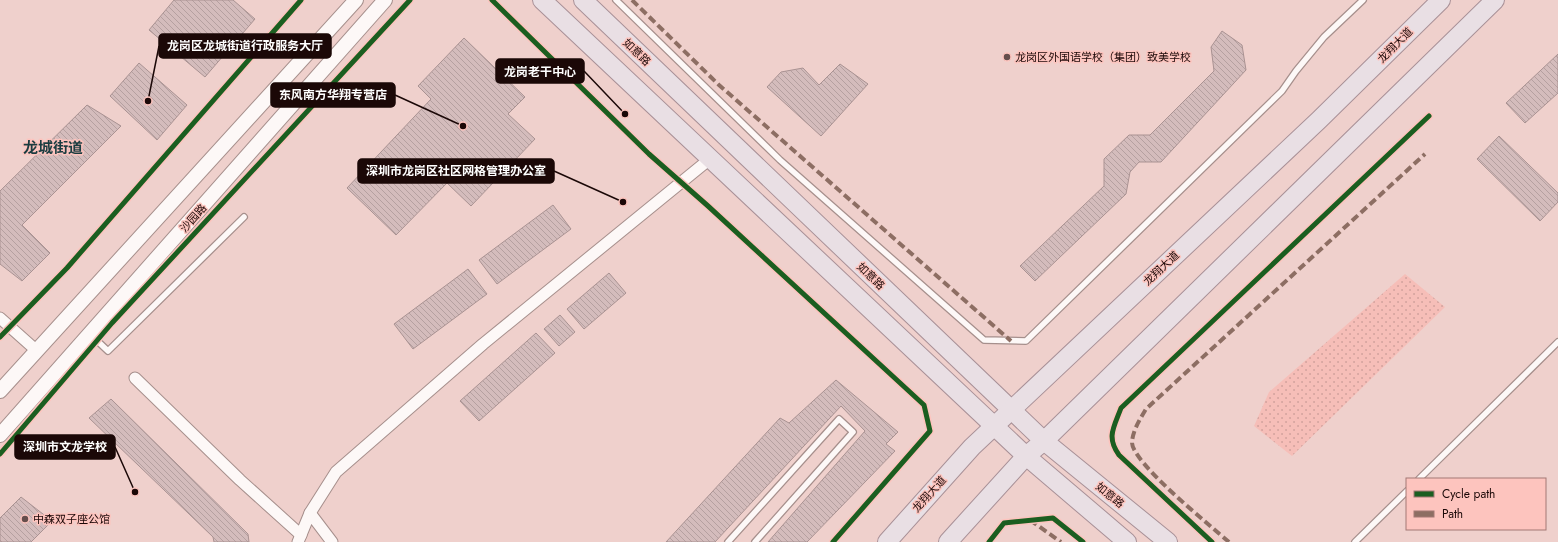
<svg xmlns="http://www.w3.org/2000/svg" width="1558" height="542" font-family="Jost,'Noto Sans SC',sans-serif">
<defs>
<pattern id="grass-dots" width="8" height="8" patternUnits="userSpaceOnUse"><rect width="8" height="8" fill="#f6beb8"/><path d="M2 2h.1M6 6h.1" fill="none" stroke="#d2a29d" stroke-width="1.8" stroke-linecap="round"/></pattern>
<pattern id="building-back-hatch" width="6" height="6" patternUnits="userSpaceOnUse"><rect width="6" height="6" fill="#d4bcbc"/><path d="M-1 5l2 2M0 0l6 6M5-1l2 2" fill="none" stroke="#b5a0a0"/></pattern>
</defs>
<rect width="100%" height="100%" fill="#efd0cc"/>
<!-- grass -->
<path fill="url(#grass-dots)" d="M1405 274 1445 307 1292 456 1254 426 1269 392Z"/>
<!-- building -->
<g fill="url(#building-back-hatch)" stroke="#a99292">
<path d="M174 0H233L255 19 205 77 149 30Z"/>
<path d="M1222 31 1242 45 1246 70 1161 162H1139L1130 172 1126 194 1035 281 1020 266 1104 186V159L1129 135H1150L1214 71 1211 47Z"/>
<path d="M464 38 525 97 508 114 535 139 471 206 447 183 396 235 347 188 431 99 418 86Z"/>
<path d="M1558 54V93L1525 123 1506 103Z"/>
<path d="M139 63 187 105 157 140 110 96Z"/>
<path d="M840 64 868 84 821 136 767 87 781 72 803 68 819 85Z"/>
<path d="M87 105 121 126 22 225 50 253 22 281 0 264V191Z"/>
<path d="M1499 136 1558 193V202L1540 221 1477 159Z"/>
<path d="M553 205 571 229 497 284 479 260Z"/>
<path d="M468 269 487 294 413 349 394 324Z"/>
<path d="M609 273 626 293 584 329 567 309Z"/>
<path d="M560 315 575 332 559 346 544 329Z"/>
<path d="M536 333 555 353 479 421 460 401Z"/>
<path d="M836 380 898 432 886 444 895 451 807 542H768L865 431 841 406 715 542H666L780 418 789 423Z"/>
<path d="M111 399 248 534 249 542H214L213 537 89 418Z"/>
<path d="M21 497 52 521 31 542H0V518Z"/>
</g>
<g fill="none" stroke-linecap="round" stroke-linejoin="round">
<!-- service casing -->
<g stroke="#a68f8c" stroke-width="8">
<g id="service">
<path d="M616 0 780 160 984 340 1026 341 1282 91 1296 71 1324 37 1363 0"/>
<path d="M90 334 108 351 244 217"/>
<path d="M1419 479 1558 342"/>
<path d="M728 542 839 419 853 432 755 542"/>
<path d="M1355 542 1407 491"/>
</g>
</g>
<!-- minor casing -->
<g stroke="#a68f8c" stroke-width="13">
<g id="minor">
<path d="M0 318 37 351"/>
<path d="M135 378 240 480 301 535"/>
<path d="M310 513 336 472 483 344 711 158"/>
<path d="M298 542 310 513 332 542"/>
</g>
</g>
<!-- tertiary casing -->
<g stroke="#a68f8c" stroke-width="16">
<g id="tertiary">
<path d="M0 391 356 0"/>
<path d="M0 435 385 0"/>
</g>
</g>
<!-- primary casing -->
<g stroke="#a89097" stroke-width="20">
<g id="primary">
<path d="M542 0 1026 456 1127 542"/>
<path d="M583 0 1044 441 1168 542"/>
<path d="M887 542 972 447 1319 120 1441 0"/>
<path d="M948 542 1026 456 1044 441 1495 0"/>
</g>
</g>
<!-- service -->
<use href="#service" stroke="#fdf8f7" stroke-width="5.5"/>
<!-- minor -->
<use href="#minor" stroke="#fdf8f7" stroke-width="11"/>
<!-- tertiary -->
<use href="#tertiary" stroke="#fdf8f7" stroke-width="14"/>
<!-- primary -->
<use href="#primary" stroke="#e9dfe4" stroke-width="18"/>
<!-- quiet -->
<g stroke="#8d6e63" stroke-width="4" stroke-dasharray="8 4" stroke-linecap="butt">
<path d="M632 0 719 85 1011 341"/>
<path d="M1030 520 1061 542"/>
<path d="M1229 542C1212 527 1131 462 1132 442 1133 430 1140 419 1146 409L1425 154"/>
</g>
<!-- cycleway casing -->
<g stroke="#fdc4be" stroke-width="8">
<g id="cycleway">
<path d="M492 0 649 154 708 206 924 405 930 431 833 542"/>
<path d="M0 337 67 268 301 0"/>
<path d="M0 454 112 323 410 0"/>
<path d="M989 542 1004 523 1053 518 1083 542"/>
<path d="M1212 542 1119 455C1106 437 1114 427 1121 408L1429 116"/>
</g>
</g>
<!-- cycleway -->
<use href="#cycleway" stroke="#1b5e20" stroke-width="5"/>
</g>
<!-- markers -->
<g fill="#654e4c" stroke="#fdc4be" stroke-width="1.5">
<circle cx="1007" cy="57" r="4"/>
<circle cx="25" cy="519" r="4"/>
</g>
<g text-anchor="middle" stroke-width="3" stroke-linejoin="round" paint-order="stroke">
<!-- street labels -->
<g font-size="11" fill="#1b0807" stroke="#fdc4be">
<text transform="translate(1395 45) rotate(-45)" y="4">龙翔大道</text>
<text transform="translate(637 52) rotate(44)" y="4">如意路</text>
<text transform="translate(193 218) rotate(-48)" y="4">沙园路</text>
<text transform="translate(1161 268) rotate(-43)" y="4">龙翔大道</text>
<text transform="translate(871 276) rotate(44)" y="4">如意路</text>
<text transform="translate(929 494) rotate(-48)" y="4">龙翔大道</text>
<text transform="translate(1110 495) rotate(39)" y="4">如意路</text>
</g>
<!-- poi labels -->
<g font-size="11" fill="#1b0807" stroke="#fdc4be" text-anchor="start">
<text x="1015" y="61">龙岗区外国语学校（集团）致美学校</text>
<text x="33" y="523">中森双子座公馆</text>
</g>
<!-- district labels -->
<g font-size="15" font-weight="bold" fill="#1a3c40" stroke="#fdc4be">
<text x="53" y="153">龙城街道</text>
</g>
</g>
<!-- callouts -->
<path fill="none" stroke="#1b0807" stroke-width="1.5" d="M148 101L159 46M625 114L584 71M463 126L395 95M623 202L554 171M135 492L115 447"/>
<g fill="#1b0807" stroke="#fdc4be" stroke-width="1.5">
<circle cx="148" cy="101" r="4"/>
<circle cx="625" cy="114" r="4"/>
<circle cx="463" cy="126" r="4"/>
<circle cx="623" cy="202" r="4"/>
<circle cx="135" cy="492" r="4"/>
</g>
<g fill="#1b0807" stroke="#1b0807" stroke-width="1.5">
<rect x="159" y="34" width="172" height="24" rx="4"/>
<rect x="496" y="59" width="88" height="24" rx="4"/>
<rect x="271" y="83" width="124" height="24" rx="4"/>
<rect x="358" y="159" width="196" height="24" rx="4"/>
<rect x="15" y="435" width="100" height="24" rx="4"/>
</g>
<g font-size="12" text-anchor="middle" font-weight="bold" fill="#fff">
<text x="245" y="50">龙岗区龙城街道行政服务大厅</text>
<text x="540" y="76">龙岗老干中心</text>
<text x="333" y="99">东风南方华翔专营店</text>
<text x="456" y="175">深圳市龙岗区社区网格管理办公室</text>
<text x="65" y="451">深圳市文龙学校</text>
</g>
<!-- legend -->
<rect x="1406" y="478" width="140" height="52" fill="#fdc4be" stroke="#a37975"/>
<rect x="1414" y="491" width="20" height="6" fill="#1b5e20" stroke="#a37975"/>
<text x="1442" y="498" font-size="12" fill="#1b0807">Cycle path</text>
<rect x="1414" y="511" width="20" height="6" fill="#8d6e63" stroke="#a37975"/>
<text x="1442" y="518" font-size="12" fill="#1b0807">Path</text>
</svg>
